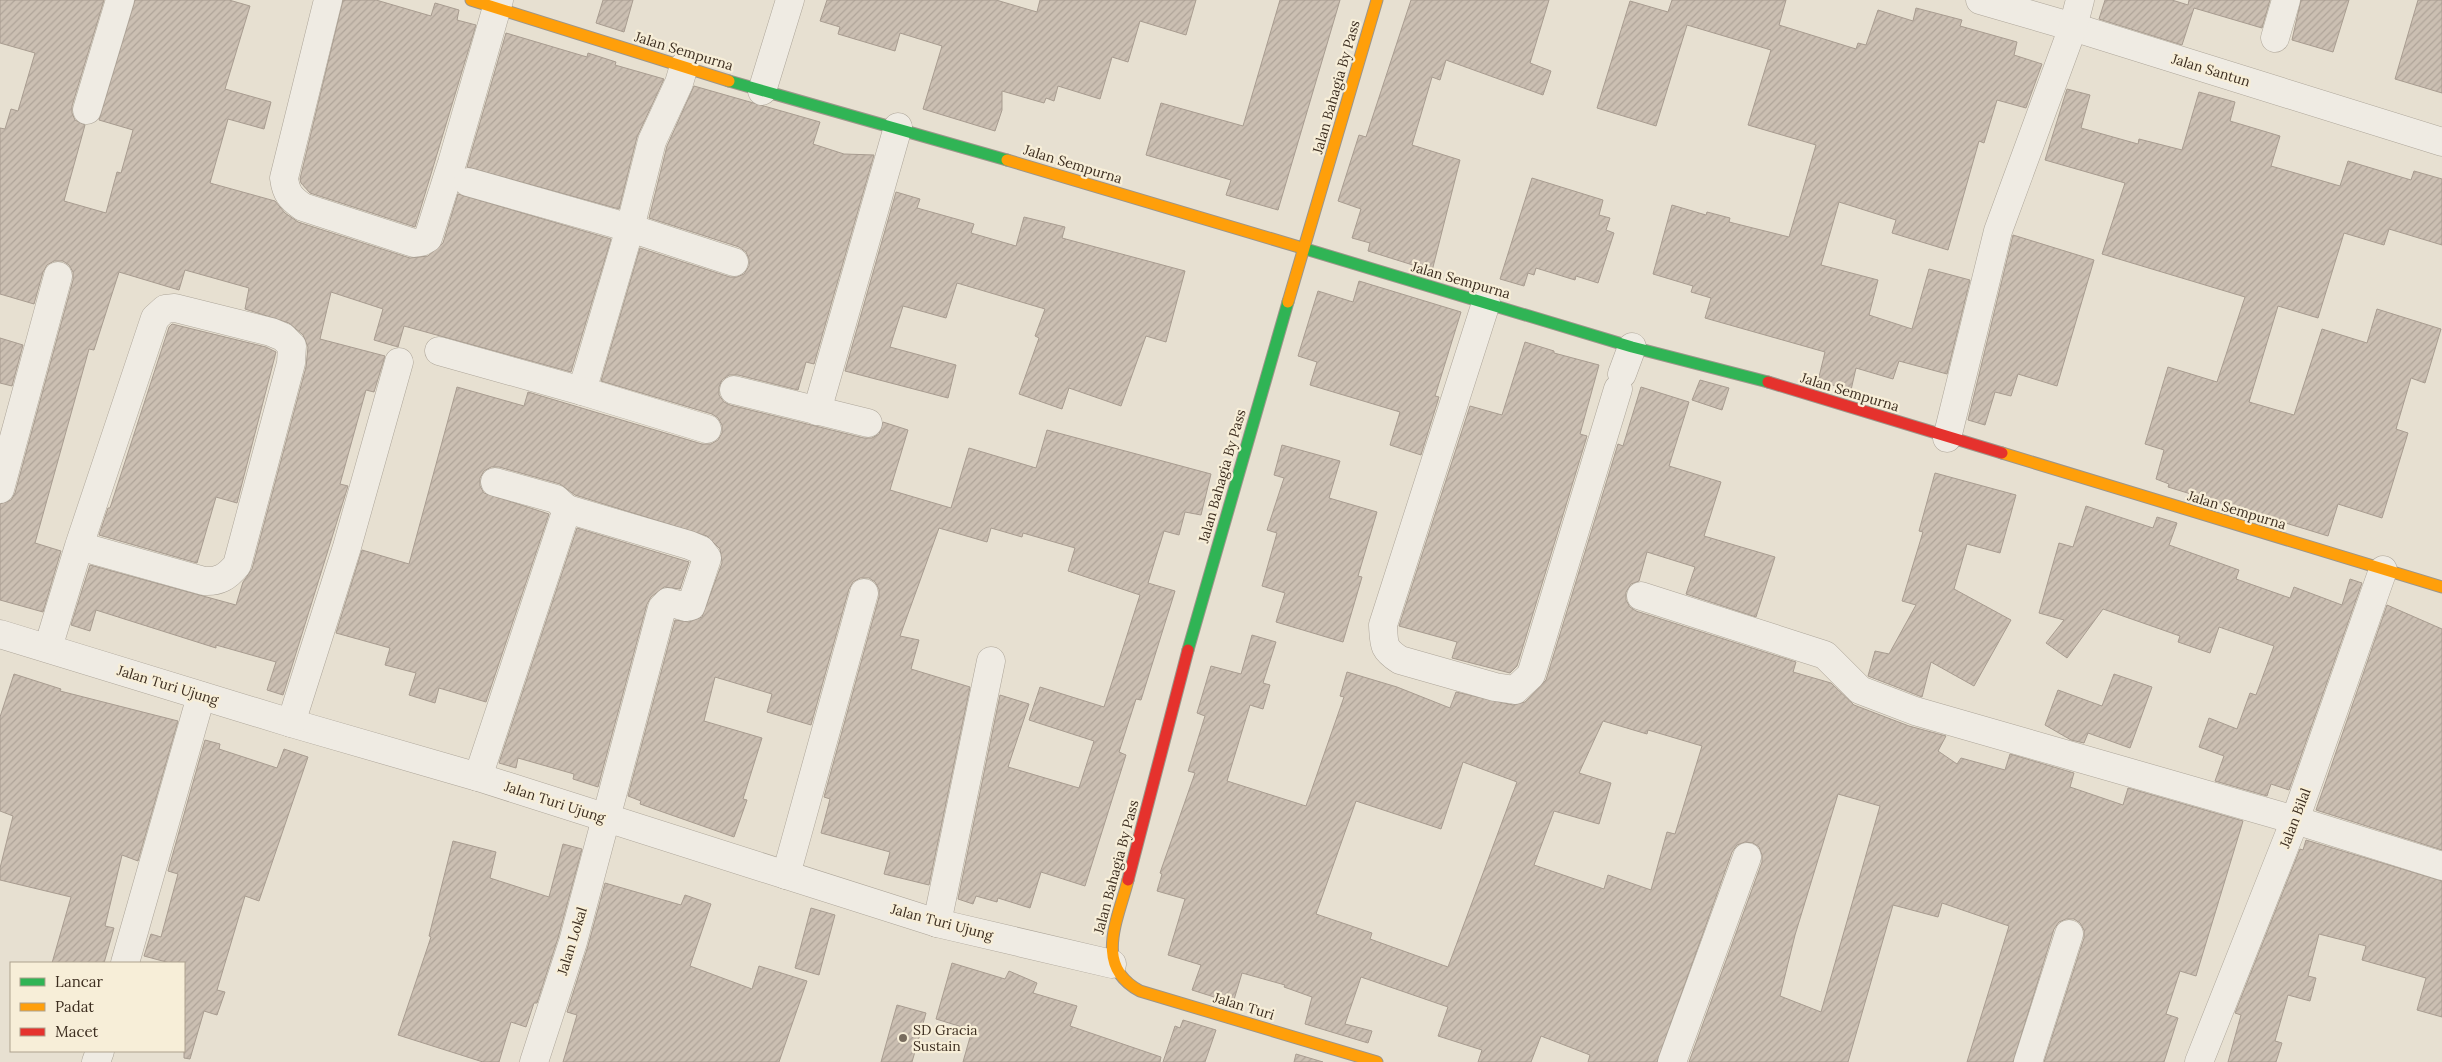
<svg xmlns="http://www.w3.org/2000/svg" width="2442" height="1062" font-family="Lora,serif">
<defs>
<pattern id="building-hatch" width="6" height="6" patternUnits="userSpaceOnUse" patternTransform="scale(1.25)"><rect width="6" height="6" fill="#cbbfb2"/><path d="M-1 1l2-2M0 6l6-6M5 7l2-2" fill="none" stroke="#afa499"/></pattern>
</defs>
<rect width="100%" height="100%" fill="#e7e0d1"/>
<!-- building -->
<g fill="url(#building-hatch)" stroke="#a89c90" fill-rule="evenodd">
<path d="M0 0H104L72 106V113L75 120 85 125 64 201 106 213 117 172 121 173 133 130 99 120 135 0H229L250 6 225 89 271 102 264 129 228 119 210 183 275 201 285 213 298 222 410 258 428 256 443 243 458 194 611 239 571 372 404 326 398 347 374 340 383 309 331 292 320 339 385 356 374 392 366 390 340 484 348 486 283 695 267 690 276 662 216 645V648L96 610 90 631 71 625 90 565 236 605 243 582 252 569 306 367 308 347 303 335 289 323 245 309 249 288 185 270 179 290 119 272 94 350 89 349 35 543 61 551 43 612 0 600V504L11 500 15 493 73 280V272L69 265 63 261H54L47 265 43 272 34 304 0 294V128L5 129 11 109 18 111 35 53 0 43Z"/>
<path d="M343 0H376L431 16 435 3 459 10 457 20 476 25 415 227 310 193 301 183 300 179Z"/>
<path d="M603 0H633L624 32 596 23Z"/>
<path d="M827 0H996L1037 12 1040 0H1196L1186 35 1140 21 1128 62 1112 57 1100 99 1058 86 1054 101 1046 98 1044 103 1002 91V110L995 131 923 109 942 46 900 33 895 51 838 34 840 27 820 21Z"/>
<path d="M1280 0H1340L1278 210 1226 195 1231 180 1146 155 1161 103 1243 126Z"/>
<path d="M1411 0H1549L1530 63 1551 71 1543 95 1446 60 1440 80 1432 77 1412 145 1460 160 1432 271 1368 251 1370 243 1352 238 1361 209 1338 201 1359 135 1366 137Z"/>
<path d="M1672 0H1786L1779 25 1856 49 1858 43 1866 45 1878 10 1913 21 1916 8 1962 20 1960 26 2017 42 2014 55 2042 64 2026 108 1997 100 1984 143 1979 141 1948 250 1892 233 1896 220 1839 202 1821 265 1878 280 1869 315 1912 329 1929 269 1970 280 1947 374 1899 361 1893 379 1856 368 1851 390 1818 381 1825 352 1705 318 1711 298 1691 292 1693 286 1653 274 1672 205 1706 215 1707 212 1730 218 1729 222 1789 237 1816 145 1748 125 1771 50 1687 25 1656 126 1597 108 1630 1 1668 12Z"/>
<path d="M2105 0H2172L2188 5 2189 0H2270L2262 28 2194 8 2182 45 2099 19Z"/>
<path d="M2301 0H2349L2333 52 2292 40Z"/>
<path d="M2418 0H2442V93L2395 79Z"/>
<path d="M506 33 587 57 588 53 616 62 615 65 664 79 637 137 619 209 467 167Z"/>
<path d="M694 86 820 122 813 144 844 154 874 155 814 364 806 362 798 390 738 375H729L722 380 719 387V395L724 402 730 405 864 438H872L879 434 883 422 908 430 890 490 951 508 969 448 1036 468 1047 430 1211 474 1201 515 1185 512 1179 535 1164 531 1148 583 1175 591 1141 700 1136 699 1119 752 1126 755 1085 886 1041 872 1030 908 998 898 997 902 976 896 973 904 958 899 1000 695 1029 704 1008 767 1079 788 1094 741 1029 720 1040 687 1104 707 1140 595 1068 571 1075 548 1023 533 1022 537 991 528 987 542 939 528 900 636 919 640 911 669 970 687 929 885 884 874 890 852 821 833 830 799 824 797 879 597V589L875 582 869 578H860L853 582 849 589 811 725 767 712 772 694 715 677 704 721 762 738 743 799 747 800 734 837 640 804 641 801 628 796 675 620 689 622 702 617 722 563 720 549 707 536 575 495 560 484 499 467H491L484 471 480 478V486L484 493 549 514 486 702 439 688 435 703 409 695 416 673 385 665 390 648 336 633 362 550 409 564 457 387 524 406 528 392 702 444H711L718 440 722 433V425L718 418 712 414 601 381 640 248 730 277H737L744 274 749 266V259L746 252 739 247 649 218 667 146Z"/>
<path d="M2067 89 2090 95 2081 128 2138 144 2139 139 2182 150 2199 92 2235 102 2230 121 2280 136 2271 166 2340 186 2348 161 2411 180 2414 171 2442 179V245L2389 229 2384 245 2344 233 2318 318 2278 306 2249 402 2294 415 2322 329 2367 343 2377 309 2441 329 2425 383 2411 378 2396 429 2408 433 2382 518 2338 504 2328 536 2168 487 2169 484 2156 479 2164 450 2145 444 2168 367 2217 382 2245 297 2102 254 2125 183 2045 160Z"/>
<path d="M1532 178 1603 200 1599 215 1610 218 1606 230 1614 233 1598 283 1576 276 1575 280 1536 268 1534 275 1528 273 1524 286 1500 279Z"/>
<path d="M896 192 920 199 917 208 974 224 971 233 1016 246 1024 217 1065 227 1062 238 1185 271 1166 342 1146 336 1121 406 1069 388 1062 409 1019 394 1039 338 1035 336 1045 309 957 283 946 318 903 306 890 347 956 365 948 398 845 371Z"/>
<path d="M2013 235 2094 260 2057 386 2018 374 2011 396 1995 392 1985 425 1968 420Z"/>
<path d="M1359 281 1461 312 1435 396 1439 397 1421 455 1390 445 1400 412 1310 385 1317 362 1298 356 1318 291 1353 302Z"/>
<path d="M172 324 266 347 276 352 237 503 216 497 197 563 99 535 108 508H110L169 327Z"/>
<path d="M0 338 23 345 12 386 0 383Z"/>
<path d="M1525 342 1554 351V353L1599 365 1580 434 1587 436 1517 666 1510 673 1452 658 1457 642 1399 626 1470 406 1502 415Z"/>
<path d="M1700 380 1729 388 1722 410 1692 400Z"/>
<path d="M1641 387 1689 402 1669 466 1721 482 1704 536 1775 557 1756 617 1686 594 1695 567 1647 552 1639 581 1631 584 1626 592V600L1630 607 1636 611 1796 662 1793 672 1831 683 1854 705 1909 726 1946 736 1938 751 1957 764 1961 758 2005 770 2010 754 2074 773 2070 787 2123 805 2128 788 2243 821 2196 976 2180 971 2166 1014 2178 1018 2164 1062H2044L2084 938V930L2080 923 2074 919H2066L2059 922 2054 929 2013 1062H1967L2009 926 1942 903 1938 917 1893 905 1848 1062H1689L1762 862V855L1759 847 1753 843 1745 842 1737 845 1732 852 1657 1062H1588L1590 1055 1541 1036 1531 1062H1478L1482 1050 1438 1036 1448 1007 1361 977 1345 1024 1372 1031 1368 1043 1305 1024 1312 997 1284 987 1285 985 1242 973 1233 1003 1192 990 1201 965 1168 955 1185 899 1157 891 1162 874 1160 873 1195 773 1188 771 1205 716 1197 713 1211 666 1241 674 1252 635 1276 642 1263 683 1270 685 1263 709 1250 705 1227 781 1306 806 1344 697 1340 696 1347 672 1397 687 1450 708 1456 692 1513 705 1525 702 1546 680 1618 444 1623 446ZM1603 721 1647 734 1648 730 1702 746 1675 834 1667 832 1651 890 1608 875 1604 889 1534 865 1554 811 1599 824 1611 783 1579 773ZM1463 762 1517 782 1448 967 1370 939 1372 933 1316 914 1356 801 1441 829ZM1838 794 1880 806 1821 1012 1780 996 1795 935Z"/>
<path d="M1282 445 1340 461 1329 498 1377 512 1358 576 1362 577 1343 642 1276 622 1285 593 1262 586 1277 533 1267 530 1284 478 1274 475Z"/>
<path d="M1935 473 2016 495 2000 553 1967 544 1954 589 2011 620 1974 686 1931 662 1922 697 1868 676 1875 651 1889 654 1916 605 1902 601 1923 532 1919 531Z"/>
<path d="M2086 506 2153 528 2157 517 2177 523 2169 545 2239 570 2236 579 2290 598 2294 587 2342 605 2350 579 2362 583 2289 790 2271 784 2267 796 2215 781 2224 756 2199 747 2209 718 2237 729 2250 693 2256 695 2274 646 2219 627 2210 653 2178 642 2180 636 2103 609 2067 658 2046 643 2064 620 2039 613 2059 543 2073 547Z"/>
<path d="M577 528 689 562 680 589 664 587 651 597 647 604 598 787 573 779 574 774 518 758 516 768 499 763Z"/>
<path d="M2387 605 2442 629V850L2316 810Z"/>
<path d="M14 674 61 689 60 691 178 721 138 861 122 855 105 926 114 928 104 963H52L71 897 0 880V868L13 816 0 811V717Z"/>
<path d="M2114 674 2152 687 2130 748 2088 733 2084 743 2071 740 2045 725 2058 690 2102 706Z"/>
<path d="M205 740 220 744 219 749 277 768 284 749 308 757 259 901 245 896 217 990 225 992 217 1015 204 1011 190 1059 184 1058V963H170L144 956 151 934 161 937 178 874 168 871Z"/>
<path d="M2306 840 2442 881V1017L2417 1010 2426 978 2362 960 2366 946 2319 934 2308 976 2316 978 2310 1001 2288 995 2275 1041 2282 1043 2276 1062H2228L2241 1015 2235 1013 2300 849 2303 850Z"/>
<path d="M453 841 496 852 490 878 549 897 563 844 582 849 558 938 537 1003H534L526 1027 511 1022 499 1062H483L398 1035 431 937 429 936Z"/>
<path d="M605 883 681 905 685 895 711 904 690 966 752 989 759 966 807 981 779 1062H563L577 1015 567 1012 588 946Z"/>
<path d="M811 908 835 915 819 975 795 968Z"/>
<path d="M952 963 1005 979 1009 971 1037 983 1033 993 1077 1006 1070 1026 1161 1057 1160 1062H963L972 1030 936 1019Z"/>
<path d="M897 1005 926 1013 912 1062H881Z"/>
<path d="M1183 1020 1216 1030 1205 1062H1163L1175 1026 1180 1028Z"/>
<path d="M1296 1054 1323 1062H1294Z"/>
</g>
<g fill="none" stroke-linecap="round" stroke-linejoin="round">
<!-- street casing -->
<g stroke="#ada599" stroke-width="29">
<g id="street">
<path d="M328 0 284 178C286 193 290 198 303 207L414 243 421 242 428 238 452 163 499 0"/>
<path d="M1980 0 2073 27 2442 142"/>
<path d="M2275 38 2286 0"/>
<path d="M762 91 790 0"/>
<path d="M87 110 120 0"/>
<path d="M468 182 630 228 734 262"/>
<path d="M1486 303 1383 625C1384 645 1383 649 1400 660L1495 687 1515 690 1531 675 1618 389"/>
<path d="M439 351 582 391 630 228 652 141 679 83 684 66"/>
<path d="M1622 374 1632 347"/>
<path d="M734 390 868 423"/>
<path d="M582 391 707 429"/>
<path d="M817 411 898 127"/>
<path d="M1947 438 1998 231 2073 27 2080 0"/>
<path d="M0 489 58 276"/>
<path d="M1641 596 1825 655 1860 690 1915 711 2295 820 2442 866"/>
<path d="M0 634 291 723 478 777 937 923 1112 964"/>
<path d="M48 648 79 546 155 318 165 309 175 308 271 332 283 337 292 346 291 363 237 565C227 577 219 582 204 581L79 546"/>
<path d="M291 723 347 547 399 362"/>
<path d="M478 777 567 509 556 499 495 482"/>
<path d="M786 875 864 593"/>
<path d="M937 923 991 661"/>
<path d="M125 963 201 696"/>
<path d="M96 1062 100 1051"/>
<path d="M534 1062 573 942 662 608 668 602 686 607 691 606 707 558 701 550 689 545 567 509"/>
<path d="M1672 1062 1747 857"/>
<path d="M2028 1062 2069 934"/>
<path d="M2199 1062 2295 820 2383 570"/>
</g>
</g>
<!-- fast casing -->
<g stroke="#9c958a" stroke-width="13">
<g id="fast">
<path d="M729 81 1007 160"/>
<path d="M1299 247 1632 347 1768 382"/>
<path d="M1188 650 1288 302"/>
</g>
</g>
<!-- slow casing -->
<g stroke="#9c958a" stroke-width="13">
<g id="slow">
<path d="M471 0 729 81"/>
<path d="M1007 160 1299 247"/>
<path d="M1288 302 1377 0"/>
<path d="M2002 453 2442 587"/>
<path d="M1128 880C1118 920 1093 966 1140 991L1377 1062"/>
</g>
</g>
<!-- jam casing -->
<g stroke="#9c958a" stroke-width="13">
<g id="jam">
<path d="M1768 382 2002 453"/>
<path d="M1128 880 1188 650"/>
</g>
</g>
<!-- street -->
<use href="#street" stroke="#efebe3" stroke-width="28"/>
<!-- fast -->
<use href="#fast" stroke="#30b455" stroke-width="11"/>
<!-- slow -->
<use href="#slow" stroke="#ff9f0a" stroke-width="11"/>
<!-- jam -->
<use href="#jam" stroke="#e5322d" stroke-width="11"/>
</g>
<!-- markers -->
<circle fill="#786c5e" stroke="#f7eed8" stroke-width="2" cx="903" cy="1038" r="5"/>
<g text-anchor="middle" stroke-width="4.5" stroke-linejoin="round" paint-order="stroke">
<!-- street labels -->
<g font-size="14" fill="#3d2e20" stroke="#f7eed8">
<text transform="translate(684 51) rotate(17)" y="5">Jalan Sempurna</text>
<text transform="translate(2211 70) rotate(17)" y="5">Jalan Santun</text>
<text transform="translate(1336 87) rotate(-74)" y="5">Jalan Bahagia By Pass</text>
<text transform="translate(1073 164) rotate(17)" y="5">Jalan Sempurna</text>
<text transform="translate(1461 280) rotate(16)" y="5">Jalan Sempurna</text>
<text transform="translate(1850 392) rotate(17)" y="5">Jalan Sempurna</text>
<text transform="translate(1222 476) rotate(-74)" y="5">Jalan Bahagia By Pass</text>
<text transform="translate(2237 510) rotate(17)" y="5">Jalan Sempurna</text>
<text transform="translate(168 685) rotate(17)" y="5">Jalan Turi Ujung</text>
<text transform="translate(555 802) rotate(18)" y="5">Jalan Turi Ujung</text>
<text transform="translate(2295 818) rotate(-69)" y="5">Jalan Bilal</text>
<text transform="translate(1116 867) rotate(-75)" y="5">Jalan Bahagia By Pass</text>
<text transform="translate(942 922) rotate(15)" y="5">Jalan Turi Ujung</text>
<text transform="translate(572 941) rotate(-73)" y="5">Jalan Lokal</text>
<text transform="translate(1244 1006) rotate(17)" y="5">Jalan Turi</text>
</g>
<!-- poi labels -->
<g font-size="14" fill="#3d2e20" stroke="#f7eed8" text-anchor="start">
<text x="913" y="1035">SD Gracia<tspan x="913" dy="16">Sustain</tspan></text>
</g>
</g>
<!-- legend -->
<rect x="10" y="962" width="175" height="90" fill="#f7eed8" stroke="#ada18e"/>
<rect x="20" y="978" width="25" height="8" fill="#30b455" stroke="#ada18e"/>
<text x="55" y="987" font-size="15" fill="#3d2e20">Lancar</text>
<rect x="20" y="1003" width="25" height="8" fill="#ff9f0a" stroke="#ada18e"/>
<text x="55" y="1012" font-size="15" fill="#3d2e20">Padat</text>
<rect x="20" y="1028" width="25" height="8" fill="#e5322d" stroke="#ada18e"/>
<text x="55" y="1037" font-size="15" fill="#3d2e20">Macet</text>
</svg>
